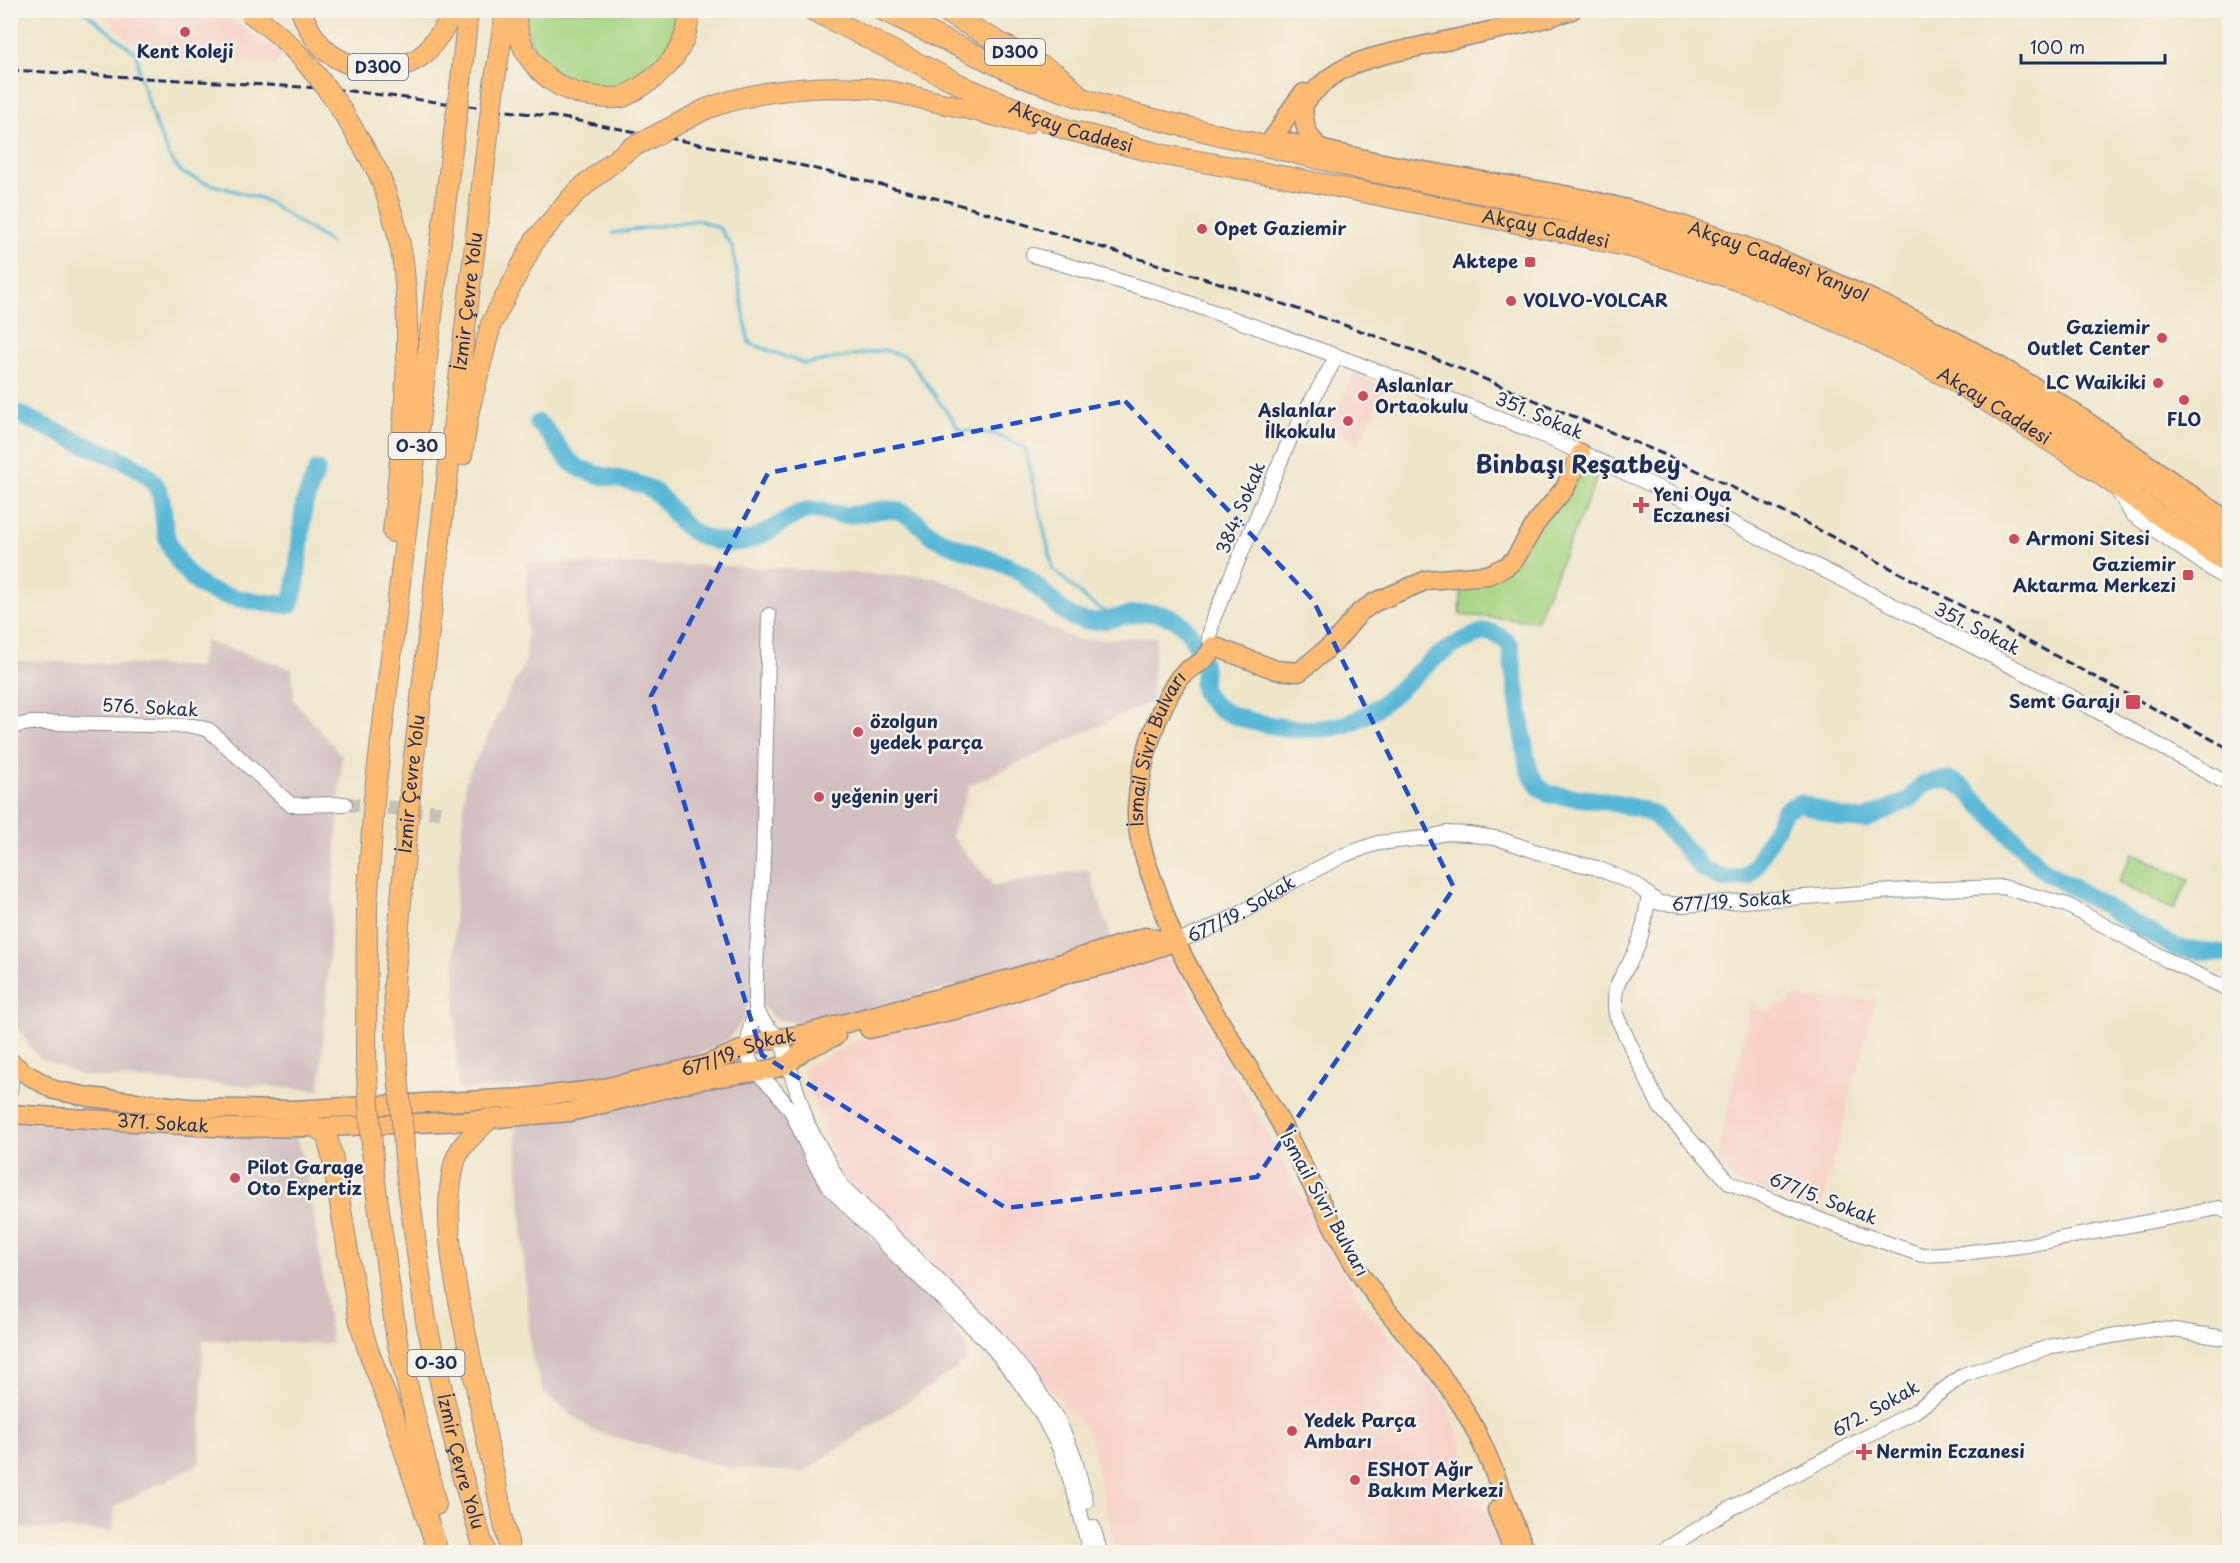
<svg xmlns="http://www.w3.org/2000/svg" width="2240" height="1563" font-family="'Playpen Sans',sans-serif">
<rect width="100%" height="100%" fill="#f7f3e8"/>
<filter id="ink" filterUnits="userSpaceOnUse"><feTurbulence type="fractalNoise" baseFrequency=".0167" numOctaves="2"/><feDisplacementMap in="SourceGraphic" scale="12" xChannelSelector="R" yChannelSelector="G"/><feConvolveMatrix kernelMatrix="1 2 1 2 8 2 1 2 1" color-interpolation-filters="sRGB"/></filter>
<filter id="wash" filterUnits="userSpaceOnUse"><feTurbulence type="fractalNoise" baseFrequency=".008" numOctaves="4" result="noise"/><feDisplacementMap in="SourceGraphic" scale="24" xChannelSelector="R" yChannelSelector="G"/><feGaussianBlur stdDeviation="1.35" result="paint"/><feColorMatrix in="noise" values="0 0 0 0 0 0 0 0 0 0 0 0 0 0 0 0 0 1.4 0 .05"/><feComposite in="paint" operator="in"/></filter>
<g filter="url(#wash)">
<rect width="100%" height="100%" fill="#efe6ca"/>
<!-- built -->
<g fill="#f7d1c8">
<path d="M98 11H216L283 54 275 65 209 58 190 61 146 56Z"/>
<path d="M1356 371 1386 391 1358 444 1325 423Z"/>
<path d="M1156 953 1172 962 1361 1303 1447 1404 1500 1552H1115L1090 1434 916 1243 844 1185 802 1069 846 1045Z"/>
<path d="M1799 993 1806 999H1876L1820 1212 1736 1182 1716 1160 1752 999 1757 1010 1772 1012 1774 1005H1785Z"/>
<path d="M2223 1510H2229V1552H2225Z"/>
</g>
<!-- industrial -->
<g fill="#d2bfc0">
<path d="M527 563 725 566 935 577 1078 640 1156 637 1151 702 970 785 951 836 994 886 1088 869 1113 942 1057 960 807 1024 775 1019 762 1005 748 1004 743 1021 729 1039 704 1052 598 1083 457 1089 454 916 466 779 526 660Z"/>
<path d="M205 641 292 669 294 701 342 756 320 1090 82 1076 37 1056 11 1019 10 660 199 667Z"/>
<path d="M746 1079 768 1093 786 1118 822 1187 940 1307 965 1343 967 1361 803 1473 726 1467 593 1431 544 1393 531 1355 515 1124 694 1091 721 1081Z"/>
<path d="M10 1122 296 1136 307 1169 332 1344 203 1340 200 1463 115 1506 113 1531 11 1528Z"/>
</g>
<!-- green -->
<g fill="#a6d582" stroke="#608270" stroke-width="1.5">
<path d="M677 10C676 19 675 30 672 38 657 73 619 93 582 83 567 79 553 73 542 61 530 47 526 29 522 11Z"/>
<path d="M1600 471 1536 621 1460 615 1462 583 1484 582 1566 496 1582 473Z"/>
<path d="M2133 853 2189 880 2174 910 2118 883Z"/>
</g>
<g fill="none" stroke-linecap="round" stroke-linejoin="round">
<!-- stream -->
<g stroke="#57b7d6" stroke-width="3">
<path d="M82 10 137 54 139 74 157 128 170 158 182 173 203 182 263 199 331 243"/>
<path d="M613 233 698 220 719 228 732 246 749 343 805 364 884 350 907 357 960 430 995 434 1025 448 1053 569 1088 601 1114 617"/>
</g>
<!-- river -->
<g stroke="#57b7d6" stroke-width="18">
<path d="M10 410C34 421 57 432 81 443 104 453 131 460 150 478 165 493 162 511 165 529 168 550 186 577 205 588 223 598 269 604 290 605L296 584 304 504 317 470"/>
<path d="M538 423C555 435 559 455 576 466 594 478 627 477 648 488 664 496 672 513 684 525 699 538 719 544 738 542 761 540 781 521 801 512 816 506 830 515 846 515 863 515 882 506 898 511 914 515 923 530 936 538 963 552 996 557 1022 574 1038 585 1062 616 1081 620 1110 627 1138 603 1172 618 1190 626 1202 652 1204 671 1204 680 1200 685 1205 694 1217 716 1259 724 1282 727 1307 731 1340 730 1362 717 1402 695 1425 656 1469 638 1473 636 1481 632 1485 632 1495 631 1504 639 1510 645L1525 751 1530 773 1539 787 1548 794 1604 801 1640 809 1656 816 1703 869 1723 879 1747 877 1756 865 1785 810 1799 803 1843 818 1865 820 1910 799 1922 785 1934 781 1950 780 1964 788 2046 872 2176 948 2230 954"/>
</g>
</g>
</g>
<g filter="url(#ink)">
<g fill="none" stroke-linecap="round" stroke-linejoin="round">
<!-- minor-tunnel -->
<path stroke="#c5c1b4" stroke-width="14" stroke-dasharray="14 7" stroke-linecap="butt" d="M345 804 440 812"/>
<!-- minor casing -->
<g stroke="#858a94" stroke-width="16">
<g id="minor">
<path d="M1033 255 1169 296 1337 356 1533 431 1703 508 2070 696 2230 785"/>
<path d="M2116 488 2132 514 2230 582"/>
<path d="M769 615 763 863 756 966V1011L750 1029 747 1049 750 1061 756 1072 774 1089 792 1112 813 1160 830 1188 901 1260 988 1342 1016 1377 1041 1413 1061 1451 1078 1504 1090 1552"/>
<path d="M1213 646 1209 638 1213 619 1290 439 1337 356"/>
<path d="M10 727 30 723H58L194 726 209 730 291 805 345 804"/>
<path d="M1649 895C1646 913 1643 934 1636 950 1623 978 1611 982 1616 1015L1660 1107 1730 1183 1823 1221 1922 1255 1963 1253 2028 1245 2219 1208 2230 1212"/>
<path id="s1" d="M1175 942 1204 931 1238 915 1288 884 1344 855 1378 843 1425 838 1446 833 1469 834 1500 839 1555 858 1597 868 1635 884 1659 903 1683 905 1909 890 2003 887 2067 905 2167 960 2230 990"/>
<path d="M756 1011 766 1025 779 1038 784 1048 788 1064 808 1125 841 1185 995 1336 1028 1376 1058 1420 1074 1456 1086 1502"/>
<path d="M10 1067 12 1073 10 1091"/>
<path d="M1093 1527 1100 1552"/>
<path d="M1661 1552 1733 1507 1914 1412 1963 1375 2052 1346 2153 1329 2174 1330 2230 1339"/>
</g>
</g>
<!-- major casing -->
<g stroke="#858a94" stroke-width="21">
<g id="major">
<path d="M1272 139C1284 125 1290 106 1304 93"/>
<path id="s2" d="M1281 141C1317 148 1352 157 1388 164 1474 182 1563 190 1648 215 1773 251 1894 304 2006 370 2083 415 2155 471 2230 522"/>
<path d="M1321 149C1305 134 1304 126 1303 105 1326 74 1349 63 1386 54L1535 21 1572 10"/>
<path d="M869 1029 972 1006 1073 972 1109 964 1171 943"/>
<path id="s3" d="M10 1062 23 1072 54 1090 89 1097 189 1108 291 1110 524 1098 595 1090 705 1065 763 1041 809 1033 1014 978 1145 937 1175 942"/>
<path id="s4" d="M10 1114 229 1128 327 1127 463 1121 570 1112 699 1080 773 1069 788 1064 804 1050 836 1036"/>
<path d="M1497 1510 1514 1552"/>
<path id="s5" d="M1526 1552C1503 1500 1488 1444 1456 1397 1426 1352 1386 1315 1357 1269 1330 1225 1309 1177 1285 1131 1251 1067 1207 1008 1176 942 1167 925 1162 906 1156 889 1146 863 1136 836 1137 808 1140 765 1154 717 1177 681 1187 665 1205 667 1213 646L1276 670 1299 672 1334 643 1360 612 1375 602 1427 580 1488 575 1507 566 1515 559 1536 523 1565 488 1581 453"/>
</g>
</g>
<!-- highway casing -->
<g stroke="#858a94" stroke-width="22">
<g id="highway">
<path d="M301 10C307 27 315 42 329 53 354 72 401 75 425 53 429 49 433 43 437 38 444 29 449 22 452 10"/>
<path d="M516 10C515 59 553 94 600 97 607 98 616 99 623 97 628 95 634 91 639 88 668 71 689 45 689 10"/>
<path id="s6" d="M812 10 969 89 1065 129 1164 155 1293 178 1567 233 1638 249 1749 284 1856 330 1953 380 2081 461 2230 565"/>
<path d="M882 10 1022 77 1085 99 1142 116 1368 171 1515 200 1605 221 1651 234 1771 274 1889 326 1978 372 2158 490 2230 541"/>
<path d="M941 10 1058 75 1076 92"/>
<path d="M461 80 468 10"/>
<path d="M494 85 506 10"/>
<path d="M706 109C757 90 810 85 865 88 886 89 907 95 928 100 961 107 994 115 1026 124"/>
<path d="M379 174C390 205 401 238 404 271 413 358 401 446 393 532"/>
<path d="M462 455 469 410 491 324 535 240 573 196 587 183"/>
<path d="M366 1061 367 907 374 799 450 165"/>
<path id="s7" d="M397 1061 394 984 411 782 484 169"/>
<path d="M489 1119C476 1132 458 1146 454 1165 440 1227 458 1295 470 1355 483 1421 496 1487 510 1552"/>
<path d="M315 1127 326 1134 332 1155 359 1319 368 1350 389 1404 438 1552"/>
<path id="s8" d="M406 1170 426 1321 462 1475 485 1552"/>
<path d="M374 1175 397 1341 436 1505"/>
</g>
</g>
<!-- minor -->
<use href="#minor" stroke="#fff" stroke-width="14"/>
<!-- major -->
<use href="#major" stroke="#ffbb71" stroke-width="18"/>
<!-- highway -->
<use href="#highway" stroke="#ffbb71" stroke-width="20"/>
<!-- rail -->
<path stroke="#1b2f5e" stroke-width="3" stroke-dasharray="9 4.5" stroke-linecap="butt" d="M10 70 335 89 563 118 767 157 947 201 1233 287 1373 335 1444 362 1663 454 1808 524 2230 749"/>
<!-- highway-bridge casing -->
<g stroke="#858a94" stroke-width="22" stroke-linecap="butt">
<g id="highway-bridge">
<path d="M249 12C261 21 274 30 285 41 326 79 352 126 379 174"/>
<path d="M450 165 461 80"/>
<path d="M484 169 494 85"/>
<path d="M587 183 629 149 706 109"/>
<path d="M366 1061 374 1175"/>
<path d="M397 1061 406 1170"/>
</g>
</g>
<!-- highway-bridge -->
<use href="#highway-bridge" stroke="#ffbb71" stroke-width="20"/>
</g>
</g>
<!-- marked area -->
<path fill="none" stroke="#1d4ed8" stroke-width="4.5" stroke-dasharray="12 8" stroke-linejoin="round" d="M1125 401 1313 600 1454 888 1257 1177 1006 1208 762 1055 651 696 768 473Z"/>
<!-- markers -->
<g fill="#d1495b" stroke="#f7f3e8" stroke-width="2">
<circle cx="185" cy="32" r="6"/>
<circle cx="1202" cy="229" r="6"/>
<rect x="1524" y="256" width="12" height="12" rx="3"/>
<circle cx="1511" cy="301" r="6"/>
<circle cx="2162" cy="338" r="6"/>
<circle cx="2158" cy="383" r="6"/>
<circle cx="1363" cy="396" r="6"/>
<circle cx="2184" cy="400" r="6"/>
<circle cx="1348" cy="421" r="6"/>
<path d="M1638 496h6v6h6v6h-6v6h-6v-6h-6v-6h6z"/>
<circle cx="2014" cy="539" r="6"/>
<rect x="2182" y="569" width="12" height="12" rx="3"/>
<rect x="2125" y="694" width="16" height="16" rx="3"/>
<circle cx="858" cy="732" r="6"/>
<circle cx="819" cy="797" r="6"/>
<circle cx="235" cy="1178" r="6"/>
<circle cx="1292" cy="1431" r="6"/>
<path d="M1861 1443h6v6h6v6h-6v6h-6v-6h-6v-6h6z"/>
<circle cx="1355" cy="1480" r="6"/>
</g>
<g text-anchor="middle" stroke-width="5" stroke-linejoin="round" paint-order="stroke">
<!-- shield labels -->
<g fill="#f7f3e8" stroke="#5d6a87" stroke-width="1.5">
<rect x="985" y="39" width="60" height="26" rx="4.5"/>
<rect x="348" y="54" width="60" height="26" rx="4.5"/>
<rect x="388.5" y="433" width="57" height="26" rx="4.5"/>
<rect x="407.5" y="1350" width="57" height="26" rx="4.5"/>
</g>
<g font-size="16" font-weight="bold" fill="#1b2f5e">
<text x="1015" y="58">D300</text>
<text x="378" y="73">D300</text>
<text x="417" y="452">O-30</text>
<text x="436" y="1369">O-30</text>
</g>
<!-- poi labels -->
<g font-size="18" font-weight="bold" fill="#1b2f5e" stroke="#f7f3e8" text-anchor="start">
<text x="185" y="58" text-anchor="middle">Kent Koleji</text>
<text x="1214" y="235">Opet Gaziemir</text>
<text x="1518" y="268" text-anchor="end">Aktepe</text>
<text x="1523" y="307">VOLVO-VOLCAR</text>
<text x="2150" y="334" text-anchor="end">Gaziemir<tspan x="2150" dy="21">Outlet Center</tspan></text>
<text x="2146" y="389" text-anchor="end">LC Waikiki</text>
<text x="1375" y="392">Aslanlar<tspan x="1375" dy="21">Ortaokulu</tspan></text>
<text x="1336" y="417" text-anchor="end">Aslanlar<tspan x="1336" dy="21">İlkokulu</tspan></text>
<text x="2184" y="426" text-anchor="middle">FLO</text>
<text x="1653" y="501">Yeni Oya<tspan x="1653" dy="21">Eczanesi</tspan></text>
<text x="2026" y="545">Armoni Sitesi</text>
<text x="2176" y="571" text-anchor="end">Gaziemir<tspan x="2176" dy="21">Aktarma Merkezi</tspan></text>
<text x="2120" y="708" text-anchor="end">Semt Garajı</text>
<text x="870" y="728">özolgun<tspan x="870" dy="21">yedek parça</tspan></text>
<text x="831" y="803">yeğenin yeri</text>
<text x="247" y="1174">Pilot Garage<tspan x="247" dy="21">Oto Expertiz</tspan></text>
<text x="1304" y="1427">Yedek Parça<tspan x="1304" dy="21">Ambarı</tspan></text>
<text x="1876" y="1458">Nermin Eczanesi</text>
<text x="1367" y="1476">ESHOT Ağır<tspan x="1367" dy="21">Bakım Merkezi</tspan></text>
</g>
<!-- street labels -->
<g font-size="18" fill="#1b2f5e" stroke="#f7f3e8">
<text dy="6" stroke="none"><textPath href="#s6" startOffset="285">Akçay Caddesi</textPath></text>
<text dy="6" stroke="none"><textPath href="#s6" startOffset="771">Akçay Caddesi</textPath></text>
<text dy="6" stroke="none"><textPath href="#s2" startOffset="513">Akçay Caddesi Yanyol</textPath></text>
<text dy="6" stroke="none"><textPath href="#s7" startOffset="764">İzmir Çevre Yolu</textPath></text>
<text dy="6" stroke="none"><textPath href="#s6" startOffset="1256">Akçay Caddesi</textPath></text>
<text transform="translate(1539 416) rotate(23)" y="6">351. Sokak</text>
<text transform="translate(1241 508) rotate(-67)" y="6">384. Sokak</text>
<text transform="translate(1977 629) rotate(27)" y="6">351. Sokak</text>
<text transform="translate(150 708) rotate(3)" y="6">576. Sokak</text>
<text dy="6" stroke="none"><textPath href="#s5" startOffset="909">İsmail Sivri Bulvarı</textPath></text>
<text dy="6" stroke="none"><textPath href="#s7" startOffset="278">İzmir Çevre Yolu</textPath></text>
<text dy="6" stroke="none"><textPath href="#s1" startOffset="596">677/19. Sokak</textPath></text>
<text dy="6" stroke="none"><textPath href="#s1" startOffset="74">677/19. Sokak</textPath></text>
<text dy="6" stroke="none"><textPath href="#s3" startOffset="744">677/19. Sokak</textPath></text>
<text dy="6" stroke="none"><textPath href="#s4" startOffset="153">371. Sokak</textPath></text>
<text transform="translate(1823 1199) rotate(21)" y="6">677/5. Sokak</text>
<text transform="translate(1324 1204) rotate(61)" y="6">İsmail Sivri Bulvarı</text>
<text transform="translate(1876 1409) rotate(-29)" y="6">672. Sokak</text>
<text dy="6" stroke="none"><textPath href="#s8" startOffset="297">İzmir Çevre Yolu</textPath></text>
</g>
<!-- district labels -->
<g font-size="24" font-weight="bold" fill="#1b2f5e" stroke="#f7f3e8">
<text x="1578" y="473">Binbaşı Reşatbey</text>
</g>
</g>
<!-- margin -->
<rect width="2240" height="1563" fill="none" stroke="#f7f3e8" stroke-width="36"/>
<!-- scale -->
<path d="M2021 54v9h144v-9" fill="none" stroke="#1b2f5e" stroke-width="3"/>
<text x="2030" y="54" font-size="18" fill="#1b2f5e" stroke="#f7f3e8" stroke-width="4.5" paint-order="stroke">100 m</text>
</svg>
